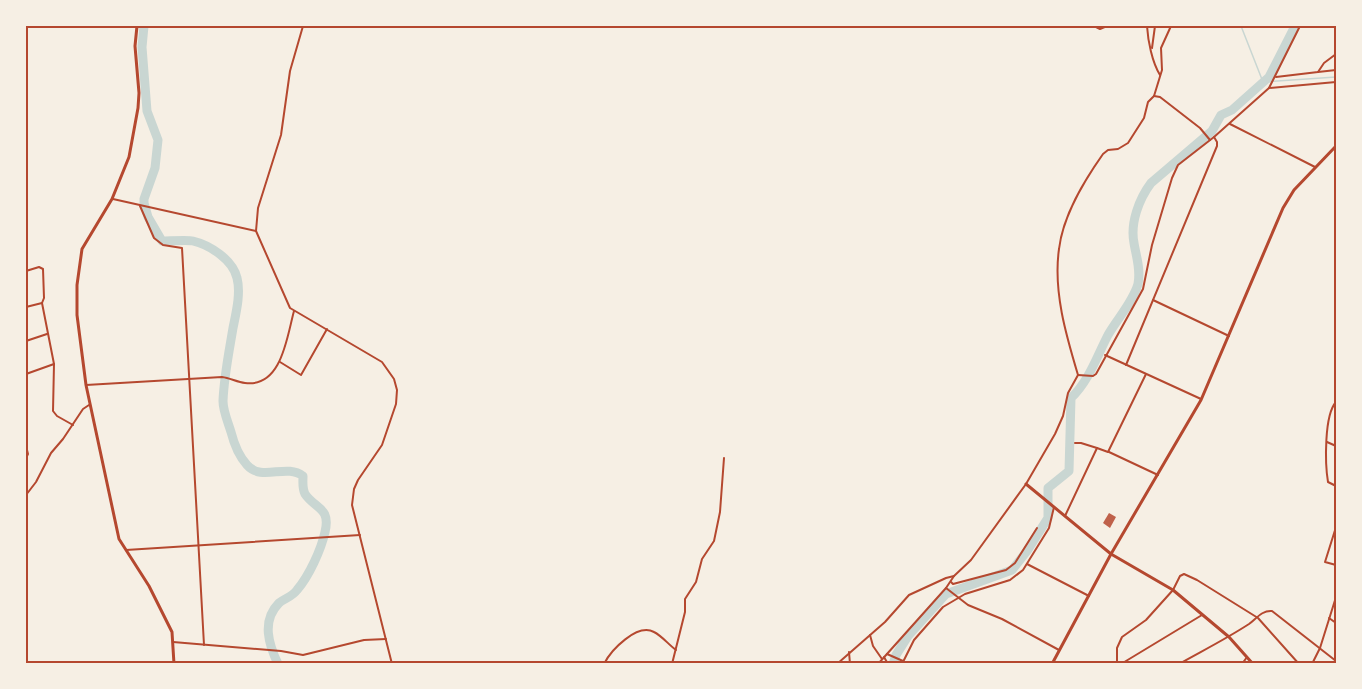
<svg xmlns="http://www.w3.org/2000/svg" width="1362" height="689" font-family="'Zilla Slab',serif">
<rect width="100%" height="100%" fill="#f6efe4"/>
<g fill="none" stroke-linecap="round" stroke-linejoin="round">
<!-- stream -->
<path stroke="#c9d6d2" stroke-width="1.5" d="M1241 26 1263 82 1336 77"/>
<!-- river -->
<g stroke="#c9d6d2" stroke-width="9">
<path d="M144 26 142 47 147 111 158 140 155 168 144 199V203L148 217 162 241C169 241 189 240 193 241 210 245 233 260 237 278 241 293 236 313 233 328 229 352 224 376 223 401 223 411 228 422 231 432 234 444 238 455 247 465 262 482 286 463 303 476 303 482 302 488 305 494 315 509 331 507 325 532 321 550 309 576 297 590 292 597 285 598 279 603 261 621 269 645 278 664"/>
<path d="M893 664 896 655 908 636 946 594 1012 570 1027 551 1048 518V488L1069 471 1071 398C1089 381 1097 356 1108 335 1117 319 1133 302 1138 284 1141 269 1136 256 1134 243 1130 223 1139 199 1151 183L1212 131 1221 115 1232 110 1269 77 1295 26"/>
</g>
</g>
<!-- building -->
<path fill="#bf614a" d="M1109 513 1116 517 1110 528 1103 523Z"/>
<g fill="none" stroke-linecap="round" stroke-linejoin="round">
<!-- minor -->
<g stroke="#b5482f" stroke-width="2">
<path d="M303 26 290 71 281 135 258 208 256 231 290 308 382 362 394 379 397 390 396 404 382 445 358 480 354 489 352 505 392 664"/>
<path d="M1094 26 1100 29 1107 26"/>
<path d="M1147 26C1148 41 1152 62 1160 75"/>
<path d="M1152 48 1155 26"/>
<path d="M1318 72 1336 70"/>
<path d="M1276 77 1318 72 1324 63 1336 54"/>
<path d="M1269 88 1336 82"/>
<path d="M1154 96 1160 97 1200 128 1210 140"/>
<path d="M1230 124 1315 167"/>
<path d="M113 199 256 231"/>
<path d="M140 206 154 238 163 245 182 248 204 645"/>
<path d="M26 271 39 267 43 269 44 298 42 303 54 364 53 411 57 416 73 425"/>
<path d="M1153 300 1229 336"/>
<path d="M26 307 42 303"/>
<path d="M26 341 47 334"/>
<path d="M1105 355 1201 399"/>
<path d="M280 362 301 375 327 329"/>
<path d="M1126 365 1217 146V142L1214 137"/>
<path d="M26 374 54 364"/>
<path d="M1078 375 1093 376 1096 374 1143 289 1152 245 1172 178 1178 165 1214 137 1269 88 1300 26"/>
<path d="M86 385 222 377C230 378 237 382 245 383 282 388 287 336 294 311"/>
<path d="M1336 402C1324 415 1325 464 1328 482L1336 486"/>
<path d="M1327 442 1336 446"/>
<path d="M26 446 28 454 26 458"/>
<path d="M1097 448 1108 452 1146 374"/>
<path d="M1109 452 1158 475"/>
<path d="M26 495 36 482 51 453 63 439 83 409 89 405"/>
<path d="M1065 516 1097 448 1081 443H1075"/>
<path d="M1336 527 1325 562 1336 565"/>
<path d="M126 550 360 535"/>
<path d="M1027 564 1089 596"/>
<path d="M951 582 953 584 1006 570 1015 563 1037 528"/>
<path d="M946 588 968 605 1002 619 1059 650"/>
<path d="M1329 618 1336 623"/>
<path d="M870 635 873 646 882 659"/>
<path d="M173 642 281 651 303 655 364 640 386 639"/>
<path d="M849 652 850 664"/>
<path d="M887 654 903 661"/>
<path d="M884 657 888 664"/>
<path d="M604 664C611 650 637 623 654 632 662 636 669 645 676 650"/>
<path d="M672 664 685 612V599L696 582 702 559 714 541 720 512 724 458"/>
<path d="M837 664 885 622 909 595 946 578 954 576"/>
<path d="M878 664 946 588 954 576 971 560 1026 484 1055 434 1063 416 1068 393 1078 375C1066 335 1053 291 1059 249 1063 215 1084 181 1103 154L1108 150 1118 149 1128 143 1144 118 1148 102 1154 96 1162 70 1161 48 1171 26"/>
<path d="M902 664 914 640 943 607 965 594 1010 580 1023 570 1049 528 1054 507"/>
<path d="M1117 664V648L1122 637 1146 620 1173 590 1180 576 1184 574 1197 580 1258 618 1299 664"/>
<path d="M1121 664 1202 615"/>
<path d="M1179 664C1202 651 1226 639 1249 624 1256 619 1262 610 1272 611L1336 661"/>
<path d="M1242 664 1247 657"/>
<path d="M1312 664 1320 648 1336 597"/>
</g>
<!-- tertiary -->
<g stroke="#b5482f" stroke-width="3">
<path d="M137 26 135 46 139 93 138 108 129 157 112 199 82 249 77 285V315L86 385 119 539 149 586 172 632 174 664"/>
<path d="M1026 484 1111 554 1173 590 1229 637 1253 664"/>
<path d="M1052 664 1111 554 1201 400 1283 208 1294 190 1336 146"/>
</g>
</g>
<!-- border -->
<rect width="1362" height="689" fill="none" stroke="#f6efe4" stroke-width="54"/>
<rect x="27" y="27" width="1308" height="635" fill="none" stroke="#b5482f" stroke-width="2"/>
</svg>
